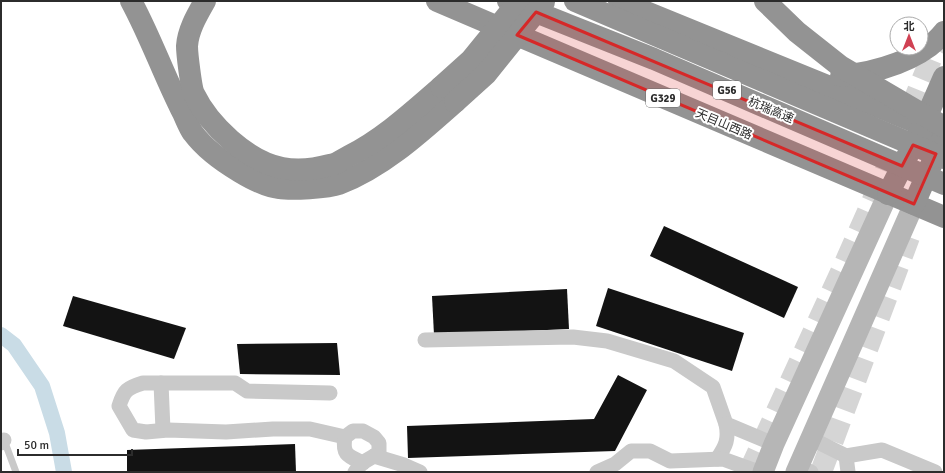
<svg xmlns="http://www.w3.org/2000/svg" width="945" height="473" font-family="Signika,'Noto Sans SC',sans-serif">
<rect width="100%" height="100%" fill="#fff"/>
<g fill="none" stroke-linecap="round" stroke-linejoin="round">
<!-- canal -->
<path stroke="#c9dce6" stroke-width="16" d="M1 335 14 345 42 386 57 433 64 472"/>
</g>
<!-- building -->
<g fill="#131313">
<path d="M664 226 798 287 784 318 650 256Z"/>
<path d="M608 288 744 333 732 371 596 326Z"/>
<path d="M567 289 569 329 434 335 432 296Z"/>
<path d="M73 296 186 328 174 359 63 326Z"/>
<path d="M337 343 340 375 240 374 237 344Z"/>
<path d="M618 375 647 390 615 451 408 458 407 426 594 419Z"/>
<path d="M295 444 296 472H127V450Z"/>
</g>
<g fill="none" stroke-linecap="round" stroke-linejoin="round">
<!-- highway-tunnel -->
<g stroke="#d5d5d5" stroke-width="22" stroke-dasharray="22 11" stroke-linecap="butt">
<path d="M749 472 842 270 881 182 935 49 944 33"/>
<path d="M821 472 909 237"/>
</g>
<!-- lane -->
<path stroke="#c9c9c9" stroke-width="7" d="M4 440 16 472"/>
<!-- street -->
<g stroke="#c9c9c9" stroke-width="15">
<path d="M425 340 573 337 607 341 674 361 713 387 726 424 774 444"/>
<path d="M161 383 163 430"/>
<path d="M330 393 247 391 235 383H143C127 388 124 390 119 406L133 430 146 432 168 430 226 432 273 429H310L345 437"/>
<path d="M810 438 846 456 848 472"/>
<path d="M1 443 4 440"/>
<path d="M846 456 882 450 935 472"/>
<path d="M717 459C726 446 729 439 726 424"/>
<path d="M363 463C348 456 342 455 345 437L353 431H363L374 437 379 443V452L374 456"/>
<path d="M798 466 811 472"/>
<path d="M355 472 362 463 374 456 404 465 420 472"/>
<path d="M597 472 615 464 631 451H650L670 461 723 459 759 472"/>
</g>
<!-- secondary -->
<g stroke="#b6b6b6" stroke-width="21">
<path d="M763 472 774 444 888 194"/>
<path d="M796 472 914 204"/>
</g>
<!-- highway -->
<g stroke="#939393" stroke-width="22">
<path d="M131 1C150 36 163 73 181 109 185 116 188 126 193 133 205 149 223 162 240 172 250 178 267 187 279 188 291 190 328 188 339 184 383 167 420 133 455 102"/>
<path d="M205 1C197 15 188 30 187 46 187 53 191 88 194 94 209 125 247 161 282 168 297 171 315 169 330 165 337 164 343 159 349 156 383 139 412 112 441 87"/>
<path d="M437 1 944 217"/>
<path d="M619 1 923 125 938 133"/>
<path d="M841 76C875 73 922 60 944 32"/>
<path d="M888 194 923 125 944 77"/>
<path d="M914 204 943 138"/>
</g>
<!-- highway-bridge -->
<g stroke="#939393" stroke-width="22">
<path d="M508 1 654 59 944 184"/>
<path d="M575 1 944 158"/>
<path d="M765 1 797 32 840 66 944 127"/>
<path d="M441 87 471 60 519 1"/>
<path d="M455 102 486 74 544 2"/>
</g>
</g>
<!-- marked area -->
<path fill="#d62828" fill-opacity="0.2" stroke="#d62828" stroke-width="3" stroke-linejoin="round" d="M536 12 902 166 913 145 936 154 914 204 517 35Z"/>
<g text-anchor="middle" stroke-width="4" stroke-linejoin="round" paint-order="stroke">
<!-- shield labels -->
<g fill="#fff" stroke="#6b6b6b" stroke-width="1">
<rect x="713" y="81" width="28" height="18" rx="3"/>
<rect x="646" y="89" width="34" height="18" rx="3"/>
</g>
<g font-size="11" font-weight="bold" fill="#2c2c2c">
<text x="727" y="94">G56</text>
<text x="663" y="102">G329</text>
</g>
<!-- street labels -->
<g font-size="12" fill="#2c2c2c" stroke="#fff">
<text transform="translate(771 110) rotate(23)" y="4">杭瑞高速</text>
<text transform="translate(724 124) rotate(23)" y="4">天目山西路</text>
</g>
</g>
<!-- border -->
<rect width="945" height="473" fill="none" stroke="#2c2c2c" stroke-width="4"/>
<!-- north arrow -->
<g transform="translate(909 36)"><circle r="19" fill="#ffffff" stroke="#ababab"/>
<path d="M0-3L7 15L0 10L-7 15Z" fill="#d04153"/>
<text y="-6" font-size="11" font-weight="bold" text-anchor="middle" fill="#2c2c2c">北</text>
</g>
<!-- scale -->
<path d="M18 449v6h114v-6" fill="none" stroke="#2c2c2c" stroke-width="2"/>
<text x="24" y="449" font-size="12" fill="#2c2c2c" stroke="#ffffff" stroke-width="3" paint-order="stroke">50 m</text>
</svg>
